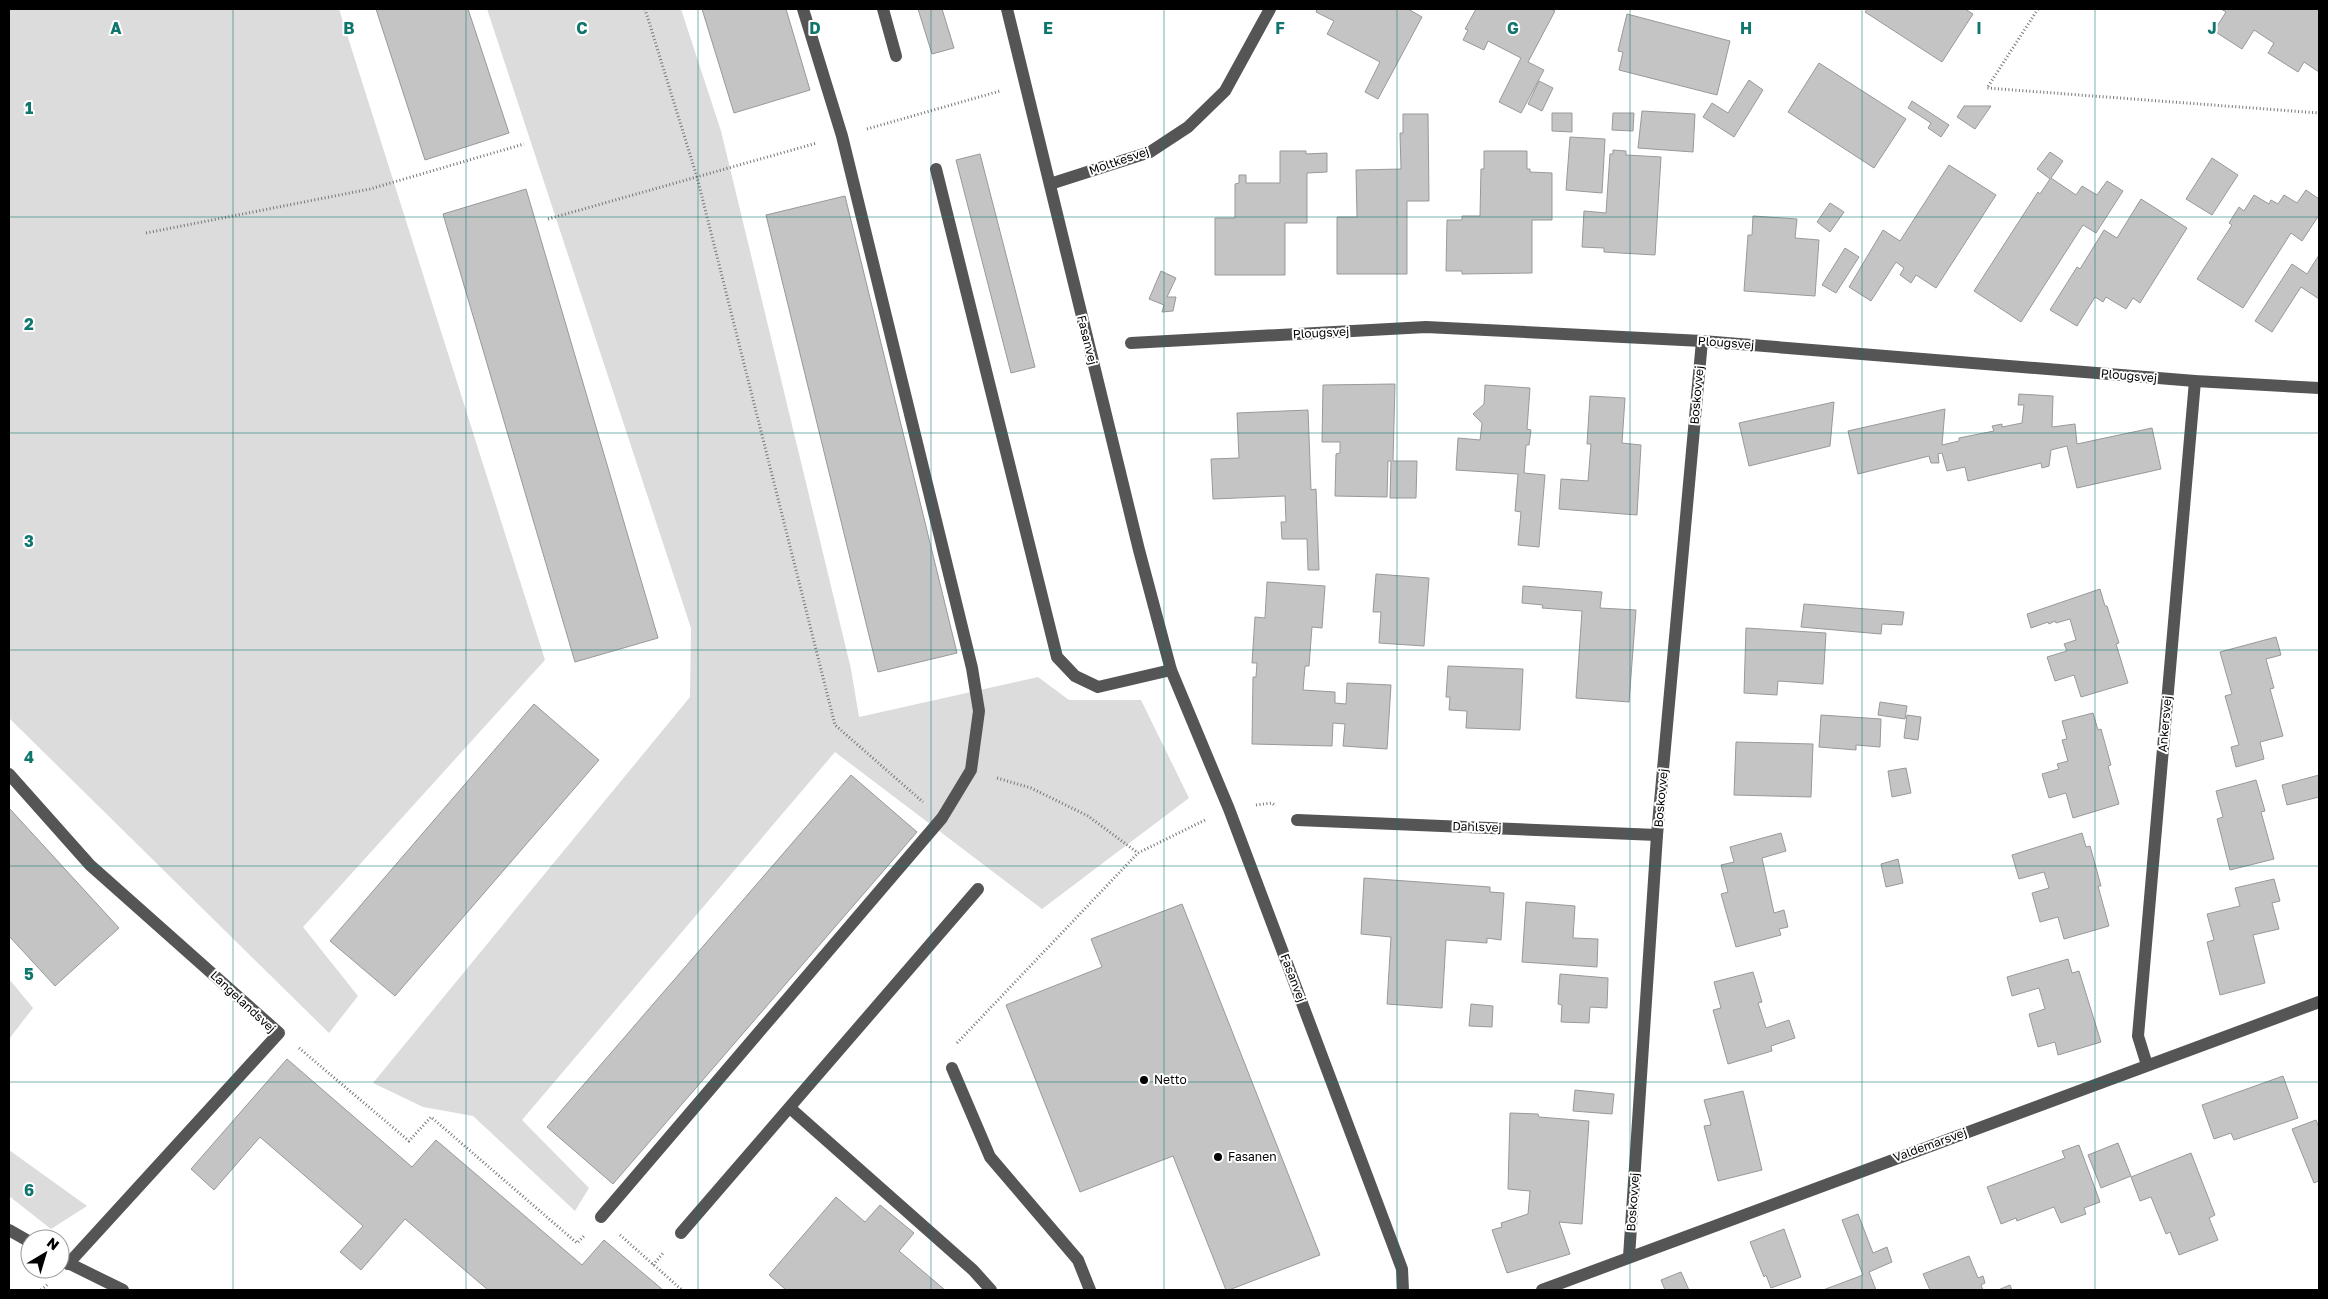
<svg xmlns="http://www.w3.org/2000/svg" width="2328" height="1299" font-family="'Golos Text',sans-serif">
<rect width="100%" height="100%" fill="#fff"/>
<!-- green -->
<g fill="#dcdcdc">
<path d="M9 9H339L545 660 303 927 358 996 329 1033 9 718Z"/>
<path d="M487 9H681L721 131 851 669 859 717 1038 677 1069 700H1141L1189 798 1042 909 835 752 522 1120 589 1188 575 1211 473 1116 423 1107 373 1083 690 697 691 628Z"/>
<path d="M9 979 33 1008 9 1039Z"/>
<path d="M9 1150 87 1206 51 1229 9 1196Z"/>
</g>
<!-- building -->
<g fill="#c4c4c4" stroke="#999">
<path d="M376 9H468L509 133 425 160Z"/>
<path d="M702 9H786L810 90 734 113Z"/>
<path d="M918 9H942L954 48 932 54Z"/>
<path d="M1317 9H1408L1422 17 1378 99 1365 92 1380 62 1327 34 1334 21 1316 12Z"/>
<path d="M1476 9H1551L1555 11 1528 62 1544 70 1521 113 1499 102 1521 58 1488 41 1484 50 1463 40 1468 30 1465 29Z"/>
<path d="M1867 9H1965L1973 14 1942 62 1865 12Z"/>
<path d="M2221 9H2319V72L2304 62 2298 72 2268 53 2274 43 2254 30 2242 49 2214 31 2226 12Z"/>
<path d="M1627 14 1730 41 1717 95 1619 70 1623 52 1618 51Z"/>
<path d="M1819 63 1906 119 1874 168 1788 112Z"/>
<path d="M1749 80 1763 90 1734 137 1703 117 1712 103 1728 113Z"/>
<path d="M1539 81 1553 88 1542 111 1528 104Z"/>
<path d="M1912 101 1949 125 1941 137 1928 128 1931 123 1908 108Z"/>
<path d="M1964 106H1991L1975 129 1957 117Z"/>
<path d="M1642 111 1695 114 1693 152 1638 148Z"/>
<path d="M1552 113H1572V132L1552 131Z"/>
<path d="M1613 113H1634L1633 131 1612 130Z"/>
<path d="M1403 114H1428L1429 201H1407V274H1337V217H1357L1356 170 1401 169 1400 133H1403Z"/>
<path d="M1570 137 1605 139 1602 193 1566 190Z"/>
<path d="M1613 150 1626 151V155L1661 157 1655 255 1604 252V248L1582 247 1584 211 1606 213 1610 154H1613Z"/>
<path d="M1280 151H1306V154L1327 153V172L1307 173V223H1285V275H1215V218H1235V184L1239 183V175H1246V183H1280Z"/>
<path d="M1484 151H1527V169H1530V172L1552 173V220H1532V273L1462 274V271H1446L1447 220H1462V216H1480L1481 169H1484Z"/>
<path d="M2050 152 2063 161 2051 178 2076 195 2082 186 2097 195 2107 181 2123 191 2096 233 2083 225 2021 322 1974 291 2038 192 2040 194 2050 179 2037 169Z"/>
<path d="M980 154 1035 367 1011 373 956 160Z"/>
<path d="M2212 158 2238 175 2212 215 2186 199Z"/>
<path d="M1949 165 1996 195 1936 288 1916 275 1911 283 1900 275 1904 268 1896 262 1871 301 1849 287 1883 230 1900 241Z"/>
<path d="M526 189 658 638 575 662 443 214Z"/>
<path d="M2306 190 2319 199V215L2302 241 2291 233 2243 308 2197 279 2232 225 2229 223 2239 207 2244 211 2254 195 2269 204 2271 200 2278 204 2284 195 2297 203Z"/>
<path d="M845 196 957 653 878 672 766 215Z"/>
<path d="M2141 199 2187 228 2140 303 2133 298 2126 309 2106 297 2103 302 2095 297 2077 326 2050 310 2077 267 2080 269 2104 230 2117 238Z"/>
<path d="M1830 203 1844 212 1830 232 1817 222Z"/>
<path d="M1753 216 1797 219 1795 238 1819 240 1815 296 1744 291 1748 235H1752Z"/>
<path d="M1845 248 1859 257 1836 293 1822 285Z"/>
<path d="M2319 255V299L2301 287 2272 332 2255 321 2292 264 2307 274Z"/>
<path d="M1161 271 1176 278 1167 297H1176L1173 311 1162 312 1164 305 1149 299Z"/>
<path d="M1395 384 1393 461H1417L1416 498H1390L1391 461H1388L1387 497 1335 496 1336 454 1340 453V442H1322L1323 385Z"/>
<path d="M1485 385 1530 388 1527 429 1531 430 1529 445H1526L1524 473 1545 475 1539 547 1518 545 1521 512 1515 511 1518 474 1456 470 1458 438 1480 440 1482 423 1473 414 1484 404Z"/>
<path d="M2019 394 2053 396 2052 427 2075 424 2077 444 2152 428 2161 469 2077 488 2067 446 2051 450 2049 466 2042 468 2041 463 1968 481 1965 467 1947 471 1942 453 1938 454 1939 463H1931L1929 456 1858 474 1848 431 1945 409 1942 445 1959 441V438L1994 431 1992 426 2002 424V427L2022 423 2024 405H2018Z"/>
<path d="M1590 396 1625 398 1622 443 1641 445 1637 515 1559 509 1561 479 1588 481 1591 444H1587Z"/>
<path d="M1834 402 1830 446 1749 466 1739 423Z"/>
<path d="M1308 410 1311 490 1316 489 1319 570H1308L1307 539H1282L1281 522H1286L1285 496 1213 499 1211 459 1239 458 1237 413Z"/>
<path d="M1376 574 1429 578 1424 646 1379 643 1381 612H1373Z"/>
<path d="M1267 582 1325 586 1322 628 1312 627 1309 666H1305L1303 690 1335 692V703L1346 704 1347 683 1391 685 1387 749 1343 746 1345 724 1333 723 1332 746 1252 744 1253 677H1256L1257 663H1252L1255 617 1265 618Z"/>
<path d="M1523 586 1602 592 1600 608 1636 610 1629 702 1576 698 1582 611 1542 608 1543 605 1522 603Z"/>
<path d="M2100 589 2105 606H2107L2119 643 2116 644 2128 683 2081 697 2074 675 2055 681 2047 657 2067 651 2064 644 2076 640 2070 619 2056 623 2055 621 2049 624 2048 622 2031 628 2027 614Z"/>
<path d="M1804 604 1904 612 1902 625 1882 624 1881 634 1801 627Z"/>
<path d="M1746 628 1826 633 1823 684 1778 681 1777 695 1744 693Z"/>
<path d="M2276 637 2281 655 2266 659 2274 688 2270 689 2283 736 2260 742 2264 759 2236 767 2231 747 2239 745 2225 696 2232 694 2220 652Z"/>
<path d="M1448 666 1523 669 1520 730 1466 728 1467 711 1449 710 1450 697H1446Z"/>
<path d="M1880 702 1907 706 1905 719 1878 715Z"/>
<path d="M534 704 599 760 395 996 330 941Z"/>
<path d="M2093 713 2098 730 2101 729 2111 765 2108 766 2119 804 2073 818 2066 793 2049 798 2042 774 2059 769 2057 764 2068 761 2062 740 2067 739 2062 721Z"/>
<path d="M1821 715 1881 719 1880 747 1856 745V750L1819 747Z"/>
<path d="M1907 715 1921 717 1918 740 1904 738Z"/>
<path d="M1736 742 1813 744 1811 797 1734 795Z"/>
<path d="M1906 768 1911 793 1892 797 1888 771Z"/>
<path d="M851 775 917 832 613 1184 547 1127Z"/>
<path d="M2319 775V797L2287 805 2282 785Z"/>
<path d="M2256 780 2265 811 2261 812 2274 859 2230 870 2217 819 2223 817 2216 791Z"/>
<path d="M9 808 119 928 55 986 9 936Z"/>
<path d="M1781 833 1786 851 1762 858 1774 913 1784 910 1788 927 1779 929 1781 935 1736 947 1721 894 1728 892 1721 865 1734 862 1730 847Z"/>
<path d="M2082 833 2086 847 2090 846 2101 886H2098L2109 926 2064 939 2058 917 2040 922 2032 893 2049 888 2044 872 2019 879 2012 855Z"/>
<path d="M1898 859 1903 883 1886 887 1881 864Z"/>
<path d="M1364 878 1490 887V892L1504 893 1501 940 1487 938V943L1446 940 1442 1008 1387 1004 1391 937 1361 934Z"/>
<path d="M2274 879 2280 901 2272 903 2279 929 2253 935 2265 983 2220 995 2207 942 2214 940 2207 914 2240 906 2235 888Z"/>
<path d="M1526 902 1575 906 1573 938 1598 939 1597 967 1522 962Z"/>
<path d="M1182 904 1320 1255 1229 1290H1226L1173 1156 1080 1192 1006 1005 1102 967 1091 939Z"/>
<path d="M2068 959 2072 973 2079 971 2101 1042 2058 1055 2055 1042 2038 1047 2029 1014 2045 1009 2039 988 2012 996 2007 977Z"/>
<path d="M1753 972 1762 1002 1758 1003 1766 1028 1789 1020 1795 1038 1771 1046 1772 1051 1728 1064 1713 1010 1721 1008 1714 982Z"/>
<path d="M1560 974 1608 978 1607 1008 1590 1007 1589 1023 1561 1022 1562 1005 1558 1004Z"/>
<path d="M1471 1004 1493 1006 1492 1027 1469 1026Z"/>
<path d="M287 1059 412 1167 436 1140 582 1265 604 1240 663 1290H488L405 1219 361 1270 340 1252 363 1226 260 1137 214 1190 191 1169Z"/>
<path d="M2283 1076 2298 1118 2234 1140 2231 1133 2214 1139 2202 1105Z"/>
<path d="M1575 1090 1614 1094 1612 1114 1573 1111Z"/>
<path d="M1743 1091 1762 1170 1718 1181 1704 1126 1711 1125 1704 1100Z"/>
<path d="M1510 1113 1538 1114 1539 1117 1589 1121 1582 1224 1559 1222 1570 1254 1507 1273 1492 1230 1502 1227 1501 1223 1528 1214 1530 1191 1508 1189Z"/>
<path d="M2316 1120 2319 1128V1181L2314 1183 2292 1129Z"/>
<path d="M2118 1143 2131 1176 2101 1188 2088 1155Z"/>
<path d="M2079 1145 2100 1202 2084 1208 2086 1214 2061 1223 2054 1207 2017 1221 2016 1218 2001 1224 1987 1187 2065 1158 2062 1151Z"/>
<path d="M2191 1153 2215 1215 2209 1218 2218 1240 2179 1255 2170 1232 2166 1234 2151 1197 2140 1201 2131 1177Z"/>
<path d="M836 1197 865 1222 880 1205 914 1233 899 1251 945 1290H786L769 1275Z"/>
<path d="M1858 1214 1873 1253 1887 1247 1892 1262 1869 1272 1876 1290H1823L1863 1275 1842 1220Z"/>
<path d="M1784 1229 1801 1277 1771 1288 1766 1275 1764 1277 1750 1242Z"/>
<path d="M1969 1256 1978 1278 1983 1276 1985 1283 1981 1285 1983 1290H1930L1923 1274Z"/>
<path d="M1681 1272 1689 1290H1665L1661 1280Z"/>
<path d="M2010 1285 2012 1290H1998Z"/>
</g>
<g fill="none" stroke-linecap="round" stroke-linejoin="round">
<!-- path -->
<g stroke="#777" stroke-width="3" stroke-dasharray="1 2.5" stroke-linecap="butt">
<path d="M645 9 697 177 835 725 923 802"/>
<path d="M2038 9 1987 88 2319 113"/>
<path d="M867 129 1000 91"/>
<path d="M548 219 817 143"/>
<path d="M146 233 370 189 524 144"/>
<path d="M997 778 1031 788 1088 816 1138 853"/>
<path d="M1256 805 1272 803 1276 806"/>
<path d="M957 1043 1138 853 1205 820"/>
<path d="M299 1048 409 1141 431 1117 577 1243 584 1236"/>
<path d="M620 1235 682 1290"/>
<path d="M653 1265 664 1252"/>
<path d="M41 1290 48 1284"/>
</g>
<!-- minor -->
<g stroke="#555" stroke-width="12">
<path d="M883 9 896 56"/>
<path d="M1007 9 1139 550 1171 670 1229 809 1390 1237 1402 1269 1403 1290"/>
<path d="M936 169 1057 657 1075 676 1098 687 1171 670"/>
<path d="M1050 184 1150 152 1188 127 1225 91 1270 9"/>
<path d="M1131 343 1426 327 1702 341 2195 381 2319 388"/>
<path d="M9 774 90 865 279 1033 68 1264"/>
<path d="M1297 820 1657 835"/>
<path d="M2147 1065 2138 1036 2195 381"/>
<path d="M952 1068 990 1157 1078 1260 1090 1290"/>
<path d="M790 1108 973 1270 991 1290"/>
<path d="M601 1217 942 818 971 770 979 711 972 668 842 136 803 9"/>
<path d="M9 1230 30 1242"/>
<path d="M681 1233 978 889"/>
<path d="M1629 1257 1657 835 1702 341"/>
<path d="M60 1259 123 1290"/>
<path d="M1542 1290 2319 1002"/>
</g>
</g>
<!-- grid -->
<path fill="none" stroke="#0f766e" stroke-width="1" stroke-opacity="0.55" d="M233 9V1290M466 9V1290M698 9V1290M931 9V1290M1164 9V1290M1397 9V1290M1630 9V1290M1862 9V1290M2095 9V1290M9 217H2319M9 433H2319M9 650H2319M9 866H2319M9 1082H2319"/>
<!-- markers -->
<g fill="#000" stroke="#fff" stroke-width="2">
<circle cx="1144" cy="1080" r="5"/>
<circle cx="1218" cy="1157" r="5"/>
</g>
<g text-anchor="middle" stroke-width="4" stroke-linejoin="round" paint-order="stroke">
<!-- street labels -->
<g font-size="12" fill="#000" stroke="#fff">
<text transform="translate(1119 161) rotate(-19)" y="4">Moltkesvej</text>
<text transform="translate(1321 333) rotate(-3)" y="4">Plougsvej</text>
<text transform="translate(1087 340) rotate(76)" y="4">Fasanvej</text>
<text transform="translate(1726 343) rotate(4)" y="4">Plougsvej</text>
<text transform="translate(2129 376) rotate(5)" y="4">Plougsvej</text>
<text transform="translate(1697 395) rotate(-85)" y="4">Boskovvej</text>
<text transform="translate(2165 724) rotate(-85)" y="4">Ankersvej</text>
<text transform="translate(1661 798) rotate(-85)" y="4">Boskovvej</text>
<text transform="translate(1477 827) rotate(2)" y="4">Dahlsvej</text>
<text transform="translate(1293 978) rotate(69)" y="4">Fasanvej</text>
<text transform="translate(243 1002) rotate(43)" y="4">Langelandsvej</text>
<text transform="translate(1930 1145) rotate(-20)" y="4">Valdemarsvej</text>
<text transform="translate(1633 1202) rotate(-86)" y="4">Boskovvej</text>
</g>
<!-- poi labels -->
<g font-size="12" fill="#000" stroke="#fff" text-anchor="start">
<text x="1154" y="1084">Netto</text>
<text x="1228" y="1161">Fasanen</text>
</g>
</g>
<g font-size="16" text-anchor="middle" font-weight="bold" fill="#0f766e" stroke="#fff" stroke-width="4" stroke-linejoin="round" paint-order="stroke">
<text x="116" y="34">A</text>
<text x="349" y="34">B</text>
<text x="582" y="34">C</text>
<text x="815" y="34">D</text>
<text x="1048" y="34">E</text>
<text x="1280" y="34">F</text>
<text x="1513" y="34">G</text>
<text x="1746" y="34">H</text>
<text x="1979" y="34">I</text>
<text x="2212" y="34">J</text>
<text x="29" y="114">1</text>
<text x="29" y="330">2</text>
<text x="29" y="547">3</text>
<text x="29" y="763">4</text>
<text x="29" y="980">5</text>
<text x="29" y="1196">6</text>
</g>
<!-- border -->
<rect width="2328" height="1299" fill="none" stroke="#000000" stroke-width="20"/>
<!-- north arrow -->
<g transform="translate(45 1254) rotate(38)"><circle r="24" fill="#ffffff" stroke="#999999"/>
<path d="M0-4L9 19L0 12L-9 19Z" fill="#000000"/>
<text y="-8" font-size="14" font-weight="bold" text-anchor="middle" fill="#000000">N</text>
</g>
</svg>
